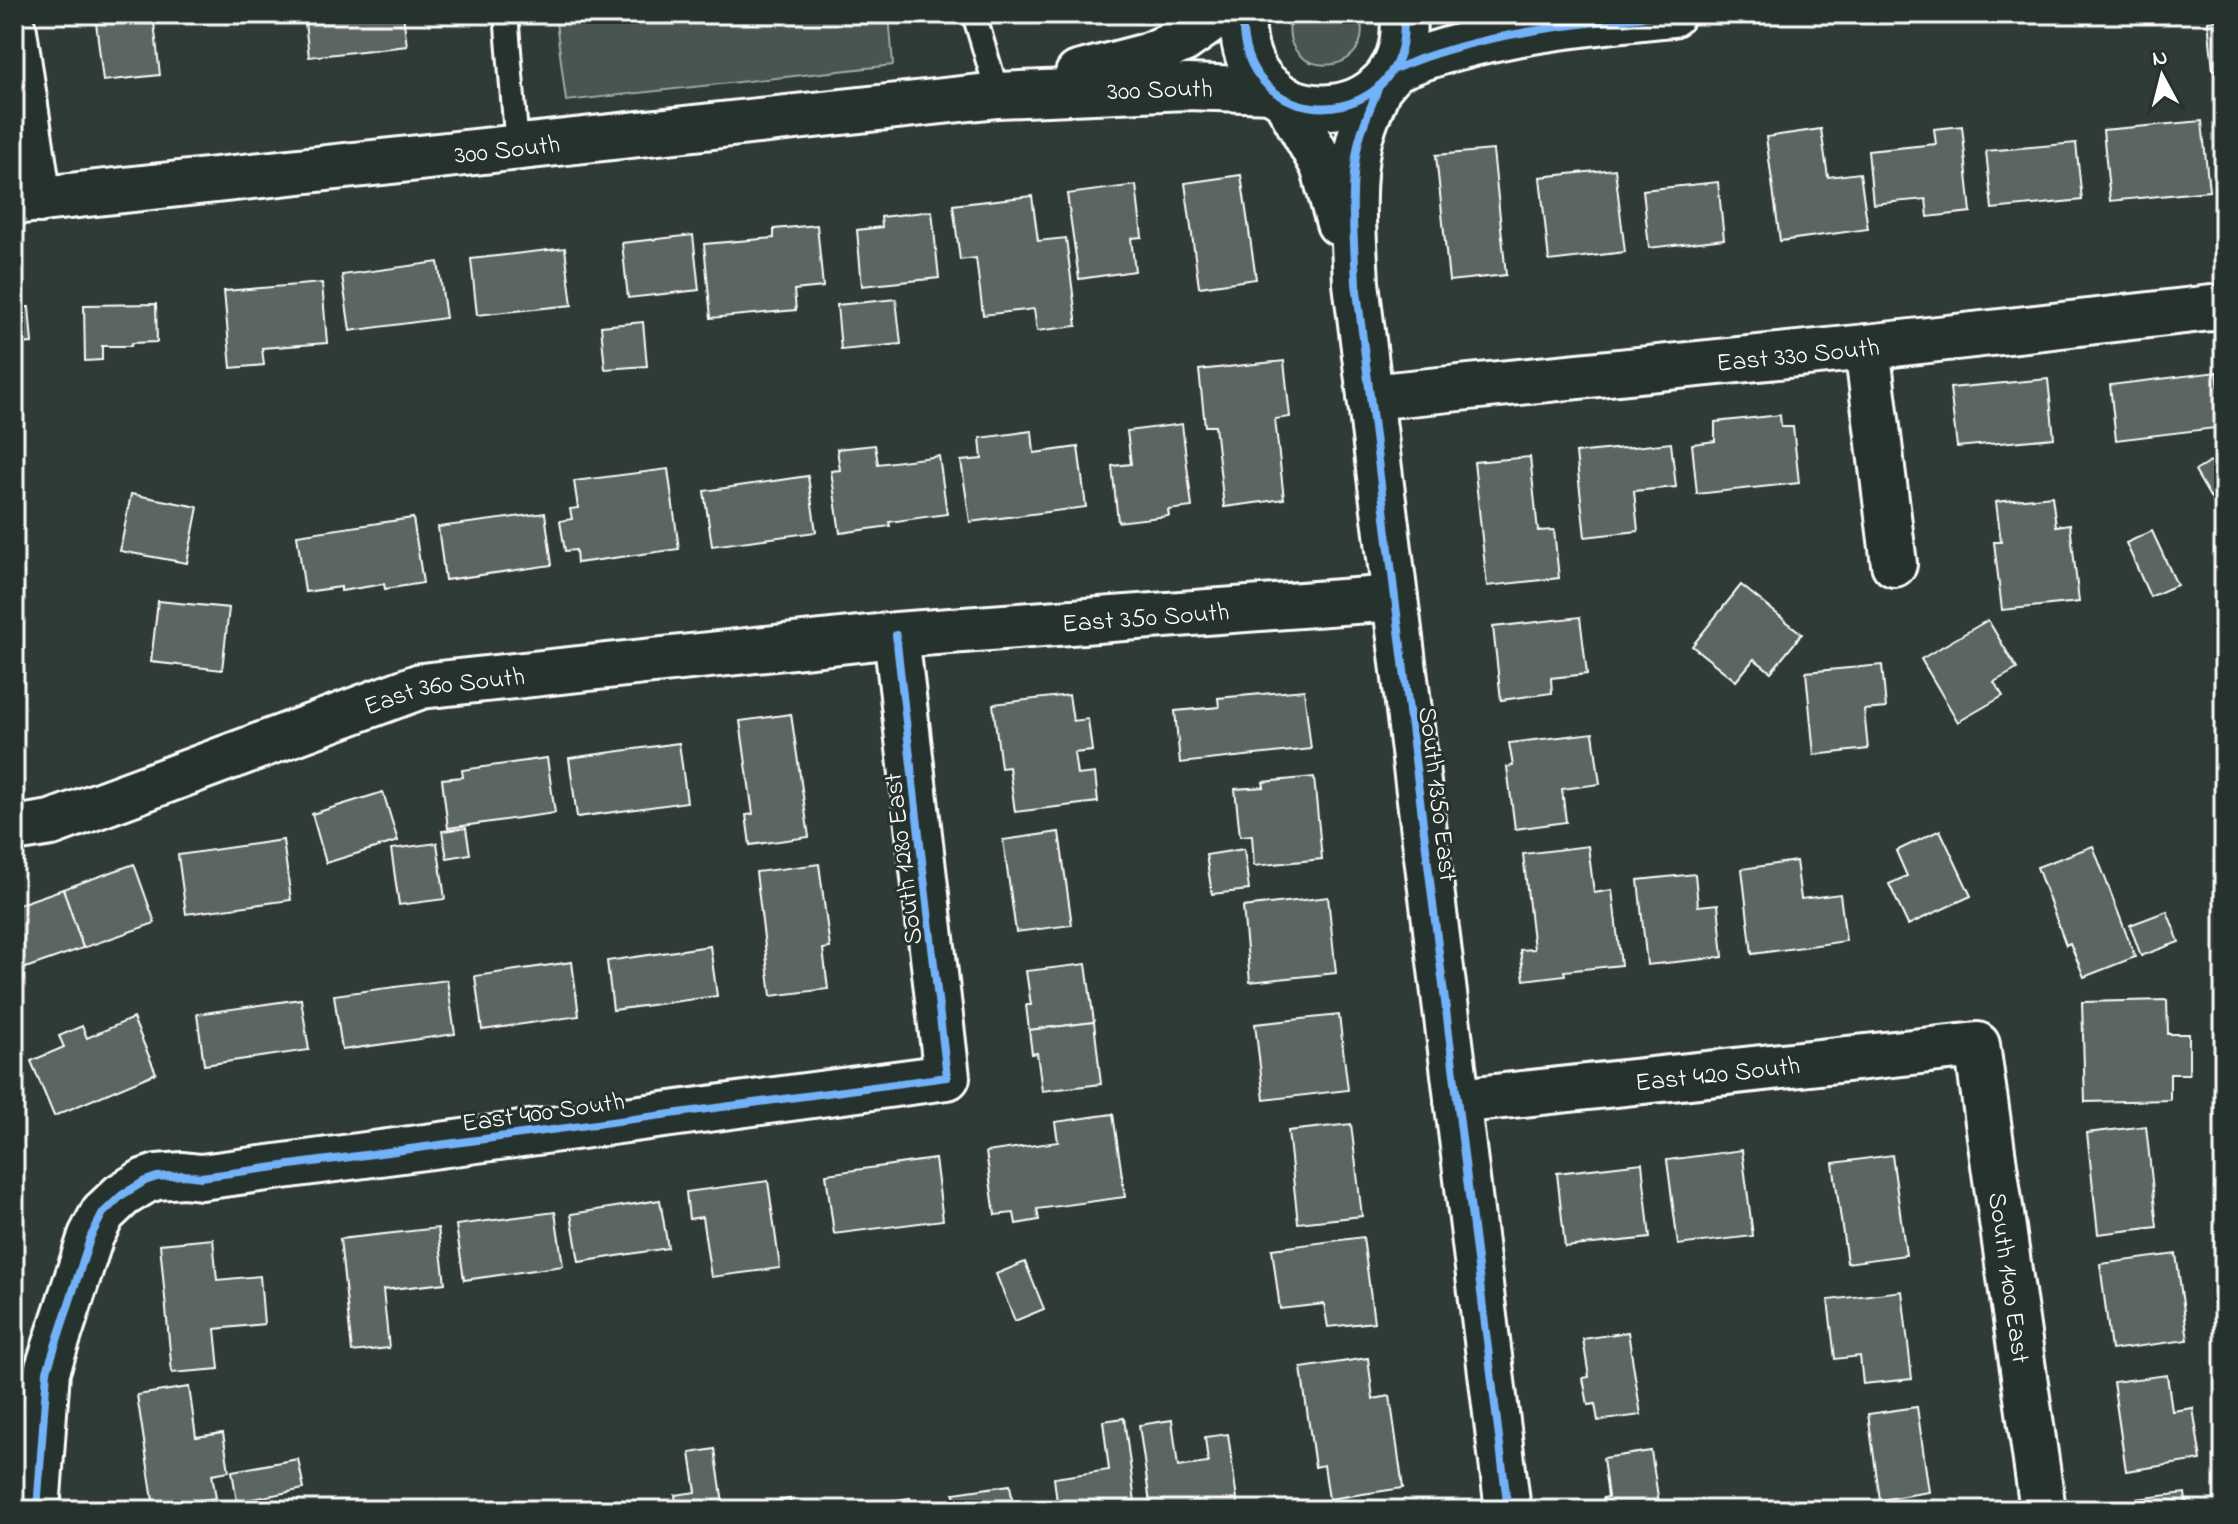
<svg xmlns="http://www.w3.org/2000/svg" width="2238" height="1524" font-family="'Indie Flower',sans-serif">
<rect width="100%" height="100%" fill="#2f3b35"/>
<filter id="ink" filterUnits="userSpaceOnUse"><feTurbulence type="fractalNoise" baseFrequency=".0125" numOctaves="2"/><feDisplacementMap in="SourceGraphic" scale="16" xChannelSelector="R" yChannelSelector="G"/><feConvolveMatrix kernelMatrix="1 2 1 2 8 2 1 2 1" color-interpolation-filters="sRGB"/></filter>
<g filter="url(#ink)">
<!-- green -->
<g fill="#4a544f" stroke="#a4aaa7" stroke-width="2">
<path d="M555 14H889L893 65 566 101Z"/>
<path d="M1292 14H1359C1380 81 1272 82 1292 14Z"/>
</g>
<!-- building -->
<g fill="#5b6661" stroke="#fff" stroke-width="2">
<path d="M95 14H153L160 75 103 81Z"/>
<path d="M304 14H403L407 46 309 57Z"/>
<path d="M2224 20V69L2213 70 2208 21Z"/>
<path d="M2202 121 2209 191 2110 201 2103 130Z"/>
<path d="M1962 126 1971 212 1928 217 1926 199 1873 204 1868 151 1936 144 1934 129Z"/>
<path d="M1821 129 1828 177 1860 173 1868 229 1780 241 1766 137Z"/>
<path d="M2076 143 2082 200 1992 209 1986 151Z"/>
<path d="M1493 150 1506 275 1449 281 1436 155Z"/>
<path d="M1615 169 1625 252 1549 261 1540 177Z"/>
<path d="M1241 175 1256 279 1199 287 1185 183Z"/>
<path d="M1718 182 1724 239 1649 248 1643 190Z"/>
<path d="M1136 185 1142 237 1131 238 1135 271 1079 279 1067 194Z"/>
<path d="M1032 196 1038 241 1066 238 1077 326 1037 331 1034 309 983 315 976 258 960 260 953 205Z"/>
<path d="M932 211 939 278 862 286 857 230 882 227 881 217Z"/>
<path d="M817 225 823 287 794 290 796 310 711 318 704 244 774 238V229Z"/>
<path d="M693 235 699 290 628 298 622 243Z"/>
<path d="M565 248 572 305 477 315 471 259Z"/>
<path d="M438 262 446 318 350 331 342 275Z"/>
<path d="M322 283 327 343 262 348 264 365 231 368 224 291Z"/>
<path d="M896 299 901 344 841 350 837 305Z"/>
<path d="M156 304 157 342 132 343 131 346H102V360L85 361 84 305Z"/>
<path d="M29 307 32 343 20 344 23 379 14 380V308Z"/>
<path d="M643 322 647 366 605 369 601 326Z"/>
<path d="M1284 361 1290 417 1275 419 1284 499 1224 507 1215 426H1205L1199 370Z"/>
<path d="M2217 372 2224 427 2116 440 2110 385Z"/>
<path d="M2048 379 2054 438 1957 447 1950 388Z"/>
<path d="M1780 415 1781 427H1793L1799 483 1697 494 1692 444 1715 441V422Z"/>
<path d="M1182 424 1192 507 1168 510 1169 516 1118 522 1112 466 1131 464 1127 431Z"/>
<path d="M1032 431 1034 453 1078 447 1086 507 970 522 961 461 982 459 980 438Z"/>
<path d="M1671 443 1676 487 1634 491 1638 531 1585 537 1576 453Z"/>
<path d="M875 445 878 464 939 456 947 514 889 522 890 526 840 533 831 471 840 470 837 449Z"/>
<path d="M2224 454V505L2217 509 2195 471Z"/>
<path d="M1530 457 1538 531 1554 530 1559 578 1487 586 1474 462Z"/>
<path d="M668 469 679 549 577 563 576 550 565 551 560 521 572 519 570 509 578 508 574 481Z"/>
<path d="M808 476 816 532 712 546 704 491Z"/>
<path d="M131 494 198 507 187 563 120 551Z"/>
<path d="M2052 496 2056 526 2070 524 2079 602 2002 610 1994 542H2001L1996 502Z"/>
<path d="M545 513 552 565 445 580 438 527Z"/>
<path d="M413 518 423 583 385 589 384 584 341 591V587L305 592 297 535Z"/>
<path d="M2152 531 2177 585 2150 597 2126 543Z"/>
<path d="M1741 585 1802 634 1771 672 1754 659 1736 681 1692 646Z"/>
<path d="M158 601 229 608 222 670 151 662Z"/>
<path d="M1580 617 1587 674 1551 678 1552 693 1501 700 1493 627Z"/>
<path d="M1988 620 2017 669 1994 682 2003 696 1958 722 1921 659Z"/>
<path d="M1882 665 1886 708 1864 710 1868 749 1814 755 1806 672Z"/>
<path d="M1304 690 1311 749 1180 763 1175 711 1219 707 1218 698Z"/>
<path d="M1069 695 1073 721 1088 719 1092 751 1074 753 1077 775 1095 773 1098 802 1015 812 1009 767 1001 768 993 704Z"/>
<path d="M791 714 809 837 750 845 746 815 753 814 740 721Z"/>
<path d="M1593 733 1600 784 1562 789 1566 822 1515 829 1507 767 1513 766 1509 743Z"/>
<path d="M679 743 687 802 577 817 569 758Z"/>
<path d="M547 758 555 813 448 828 442 779 463 777 462 770Z"/>
<path d="M1314 777 1322 859 1254 866 1252 835 1240 836 1235 789 1264 787 1263 782Z"/>
<path d="M383 792 398 841 326 863 312 814Z"/>
<path d="M466 828 470 854 447 858 442 831Z"/>
<path d="M1940 830 1971 896 1908 925 1889 884 1907 876 1896 851Z"/>
<path d="M1059 832 1072 925 1016 932 1003 840Z"/>
<path d="M283 840 291 900 186 914 178 855Z"/>
<path d="M437 843 445 899 399 905 391 849Z"/>
<path d="M1588 846 1594 893 1612 890 1621 965 1564 971 1565 975 1524 980 1520 950 1534 949 1523 854Z"/>
<path d="M2093 846 2135 957 2084 977 2070 943 2066 945 2037 867Z"/>
<path d="M1244 849 1249 890 1212 894 1206 855Z"/>
<path d="M1796 861 1801 899 1840 894 1846 941 1752 954 1742 869Z"/>
<path d="M134 864 155 923 83 948 63 889Z"/>
<path d="M819 864 830 948 823 949 828 989 771 996 756 872Z"/>
<path d="M1695 874 1698 906 1718 904 1723 957 1647 965 1638 880Z"/>
<path d="M63 889 83 948 14 972V906Z"/>
<path d="M1328 897 1336 973 1250 982 1243 907Z"/>
<path d="M2167 911 2179 942 2141 956 2130 925Z"/>
<path d="M710 946 717 996 613 1010 607 961Z"/>
<path d="M572 962 579 1016 482 1030 475 976Z"/>
<path d="M1086 964 1094 1022 1029 1030 1026 1005H1031L1026 971Z"/>
<path d="M447 980 455 1034 342 1050 334 995Z"/>
<path d="M301 999 309 1050 204 1065 197 1014Z"/>
<path d="M2167 1000 2168 1034H2189V1074H2170V1100L2085 1102 2082 1002Z"/>
<path d="M1339 1015 1348 1090 1264 1100 1255 1024Z"/>
<path d="M133 1018 156 1073 54 1116 31 1061 64 1047 59 1036 82 1026 87 1038Z"/>
<path d="M1094 1022 1101 1084 1042 1091 1037 1053 1032 1054 1029 1030Z"/>
<path d="M1113 1114 1125 1197 1037 1209 1039 1220 1016 1224 1014 1213 995 1215 986 1152 1058 1142 1055 1122Z"/>
<path d="M1351 1124 1362 1216 1298 1223 1288 1131Z"/>
<path d="M2146 1126 2157 1227 2098 1234 2087 1133Z"/>
<path d="M1742 1150 1753 1236 1678 1245 1667 1160Z"/>
<path d="M1892 1155 1906 1255 1847 1263 1833 1163Z"/>
<path d="M935 1159 943 1220 834 1234 826 1174Z"/>
<path d="M1642 1163 1650 1238 1565 1247 1557 1173Z"/>
<path d="M768 1181 780 1268 711 1277 702 1217 689 1219 686 1192Z"/>
<path d="M660 1200 668 1248 579 1262 571 1214Z"/>
<path d="M555 1212 563 1266 464 1280 456 1225Z"/>
<path d="M438 1228 445 1283 383 1290 389 1348 352 1352 340 1239Z"/>
<path d="M1363 1237 1374 1322 1328 1327 1324 1304 1280 1309 1272 1249Z"/>
<path d="M213 1239 217 1280 260 1276 264 1324 215 1329 219 1369 172 1373 160 1244Z"/>
<path d="M2176 1254 2188 1340 2111 1350 2100 1264Z"/>
<path d="M1025 1262 1044 1309 1015 1321 996 1274Z"/>
<path d="M1902 1291 1912 1379 1863 1384 1860 1356 1835 1359 1828 1300Z"/>
<path d="M1628 1332 1641 1415 1598 1421 1595 1404 1588 1405 1583 1378 1589 1377 1583 1339Z"/>
<path d="M1368 1358 1373 1399 1390 1396 1403 1488 1329 1499 1324 1465 1315 1467 1301 1368Z"/>
<path d="M2167 1375 2172 1411 2193 1408 2201 1460 2126 1471 2113 1382Z"/>
<path d="M189 1387 196 1437 223 1433 229 1471 212 1474 216 1498 154 1507 137 1395Z"/>
<path d="M1917 1407 1929 1492 1880 1500 1868 1414Z"/>
<path d="M1124 1418 1136 1510H1058L1054 1478 1109 1470 1103 1421Z"/>
<path d="M1172 1420 1178 1467 1208 1463 1205 1437 1228 1434 1238 1507 1216 1510H1151L1139 1425Z"/>
<path d="M715 1449 724 1510H677L675 1495 696 1492 690 1453Z"/>
<path d="M1651 1451 1660 1510H1605L1603 1498 1608 1497 1603 1458Z"/>
<path d="M298 1459 304 1489 237 1502 232 1471Z"/>
<path d="M1010 1485 1014 1510H956L954 1493Z"/>
<path d="M2185 1493 2187 1510H2137L2135 1499Z"/>
<path d="M910 1498 912 1510H850V1507Z"/>
<path d="M790 1499 792 1510H756L755 1505Z"/>
</g>
<g fill="none" stroke-linecap="round" stroke-linejoin="round">
<!-- lane casing -->
<g stroke="#fff" stroke-width="28">
<g id="lane">
<path d="M506 14 517 147"/>
<path d="M974 14 998 95"/>
</g>
</g>
<!-- street casing -->
<g stroke="#fff" stroke-width="50">
<g id="street">
<path d="M14 31 39 200"/>
<path d="M1379 86C1372 105 1362 125 1358 145 1349 190 1354 237 1356 283L1508 1510"/>
<path d="M1286 100 1323 166 1339 223"/>
<path d="M1867 347 1894 564"/>
<path id="s1" d="M1370 397 1867 347 2211 308 2224 309"/>
<path id="s2" d="M14 829 51 823 421 686 896 635 1395 598"/>
<path id="s3" d="M1457 1101 1977 1045 2043 1510"/>
<path d="M37 1510 47 1371 91 1236 103 1213 122 1195 145 1181 157 1177 183 1175 201 1177 947 1077 896 635"/>
</g>
</g>
<!-- secondary casing -->
<g stroke="#fff" stroke-width="50">
<g id="secondary">
<path d="M1243 14C1235 142 1416 135 1403 14"/>
<path d="M1392 70C1475 33 1582 23 1672 14"/>
<path d="M1078 74 1147 56 1183 40 1220 14"/>
<path id="s4" d="M14 202 998 95 1187 87 1273 90"/>
</g>
</g>
<!-- lane -->
<use href="#lane" stroke="#26332d" stroke-width="22"/>
<!-- street -->
<use href="#street" stroke="#26332d" stroke-width="44"/>
<!-- secondary -->
<use href="#secondary" stroke="#26332d" stroke-width="44"/>
<!-- cycleway casing -->
<g stroke="#26332d" stroke-width="13">
<g id="cycleway">
<path d="M1243 14C1235 142 1416 135 1403 14"/>
<path d="M1392 70C1475 33 1582 23 1672 14"/>
<path d="M1379 86C1372 105 1362 125 1358 145 1349 190 1354 237 1356 283L1508 1510"/>
<path d="M37 1510 47 1371 91 1236 103 1213 122 1195 145 1181 157 1177 183 1175 201 1177 947 1077 896 635"/>
</g>
</g>
<!-- cycleway -->
<use href="#cycleway" stroke="#73b2f8" stroke-width="8"/>
</g>
</g>
<g text-anchor="middle" stroke-width="6" stroke-linejoin="round" paint-order="stroke">
<!-- street labels -->
<g font-size="26" fill="#fff" stroke="#26332d">
<text dy="9" stroke="none"><textPath href="#s4" startOffset="1152">300 South</textPath></text>
<text dy="9" stroke="none"><textPath href="#s4" startOffset="496">300 South</textPath></text>
<text dy="9" stroke="none"><textPath href="#s1" startOffset="430">East 330 South</textPath></text>
<text dy="9" stroke="none"><textPath href="#s2" startOffset="1160">East 350 South</textPath></text>
<text dy="9" stroke="none"><textPath href="#s2" startOffset="454">East 360 South</textPath></text>
<text transform="translate(1439 794) rotate(83)" y="9">South 1350 East</text>
<text transform="translate(902 859) rotate(-97)" y="9">South 1280 East</text>
<text dy="9" stroke="none"><textPath href="#s3" startOffset="262">East 420 South</textPath></text>
<text transform="translate(543 1111) rotate(-8)" y="9">East 400 South</text>
<text dy="9" stroke="none"><textPath href="#s3" startOffset="758">South 1400 East</textPath></text>
</g>
</g>
<!-- margin -->
<rect width="2238" height="1524" fill="none" stroke="#26332d" stroke-width="48"/>
<rect x="24" y="24" width="2190" height="1476" fill="none" stroke="#fff" stroke-width="3" filter="url(#ink)"/>
<!-- north arrow -->
<g transform="translate(2162 76) rotate(353)" stroke="#26332d" stroke-width="6" paint-order="stroke">
<path d="M0-6L14 30L0 20L-14 30Z" fill="#ffffff"/>
<text y="-12" font-size="22" font-weight="bold" text-anchor="middle" fill="#ffffff">N</text>
</g>
</svg>
